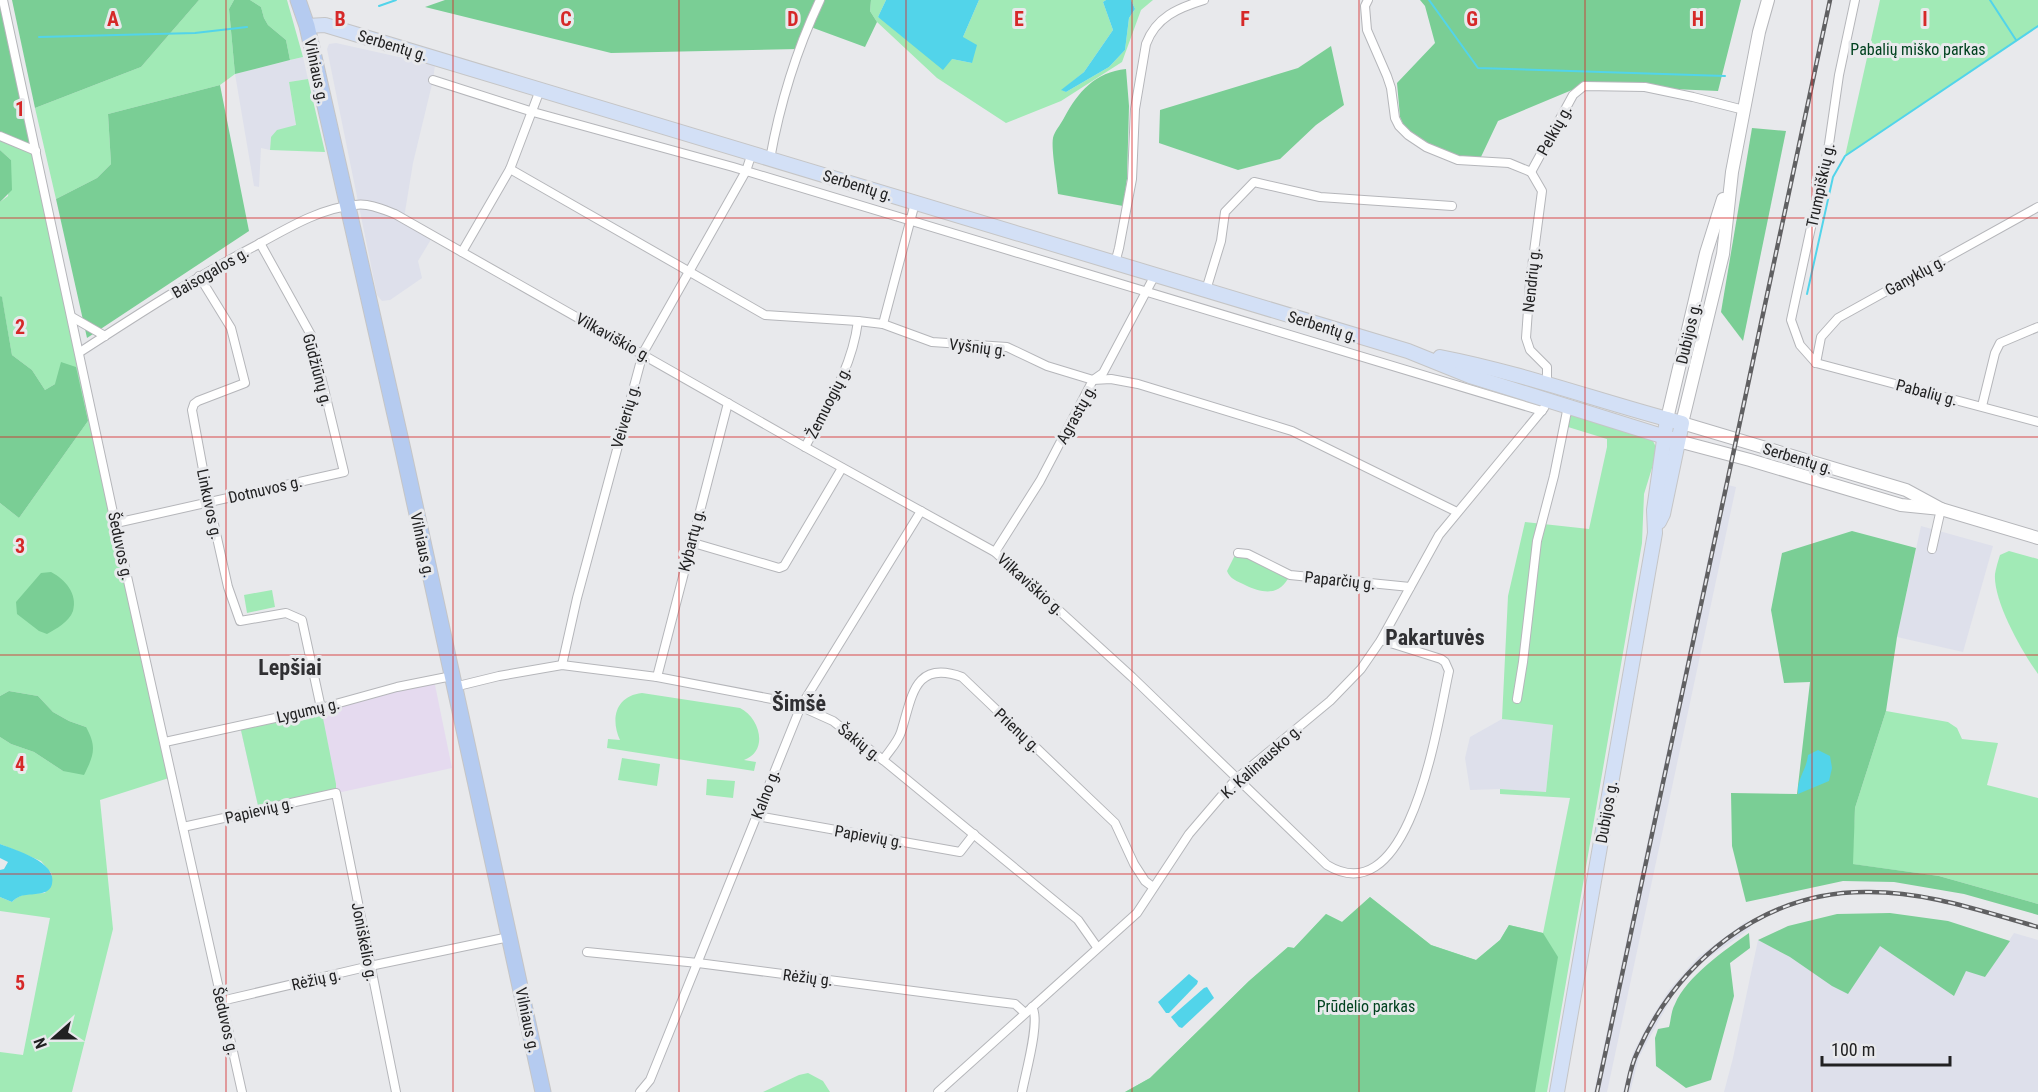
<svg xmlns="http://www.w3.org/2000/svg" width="2038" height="1092" font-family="'Roboto Condensed',sans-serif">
<rect width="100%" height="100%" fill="#e8e9ec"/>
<!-- built -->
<g fill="#dee0eb">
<path d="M336 43 435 65 433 80 413 163 404 218 433 236 418 261 422 278 390 300 382 301 377 295 327 49 329 44Z"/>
<path d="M303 57 308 79 289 82 296 126 271 137 270 150 261 148 259 187 254 186 235 74Z"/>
<path d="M1724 484 1736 487 1607 1092H1594Z"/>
<path d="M1921 526 1993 546 1963 652 1897 637Z"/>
<path d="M1502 719 1553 725 1546 792 1500 789 1470 790 1465 758 1470 737Z"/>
<path d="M1748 920 1751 928 1701 963 1673 995 1639 1057 1630 1092H1623L1633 1053 1650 1020 1669 990 1698 957Z"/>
<path d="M2014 933 2038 940V1092H1724L1733 1058 1758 940 1790 957 1880 945 1953 995 1966 970 1985 977Z"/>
</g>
<!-- education -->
<path fill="#e5daef" d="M434 680 452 768 259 810 240 726Z"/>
<!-- green -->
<g fill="#a1eab6">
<path d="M199 0H234L229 9 235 74 220 85 108 114 111 164 97 178 56 199 35 108 141 67Z"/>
<path d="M250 0H287L303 57 290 60 286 40 268 25 264 18 261 7Z"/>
<path d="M871 0H886L878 17 952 59 972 63 963 37 979 0H1106L1103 2 1113 30 1084 72 1062 90 1066 92 1109 67 1125 50 1129 18 1135 9 1131 0H1153L1141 10 1122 62 1061 101 1006 123 937 78 877 22 870 11Z"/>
<path d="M1880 0H2038V26L1845 156Z"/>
<path d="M308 79 325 152 270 150 271 137 277 130 296 125 289 82Z"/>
<path d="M0 136 36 151 172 777 100 800 113 929 72 1092H0V1052L23 1055 50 918 0 911V897L12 902C21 892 32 894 45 893L52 874 41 861 0 844V737L11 744 34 752 63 771 86 727 69 721 53 712 38 696 9 691 0 696V503L19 518 88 421 55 384 45 390 32 370 12 355 2 298 0 296V202L8 196 11 160 0 150Z"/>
<path d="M1572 411 1652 439 1656 447V455L1644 494 1642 543 1547 1092H1125L1150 1078 1249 981 1288 947 1294 948 1326 914 1342 922 1370 897 1431 945 1476 960 1500 940 1509 925 1543 933 1570 798 1500 794V789L1546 792 1553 725 1502 719 1508 596 1525 522 1589 529 1607 447V439L1568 427Z"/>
<path d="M2009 551 2038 559V674C2022 652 1993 601 1995 574 1996 568 1998 561 2000 555Z"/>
<path d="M1238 553 1290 575C1280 596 1264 594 1245 585 1237 581 1230 579 1227 571L1235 555Z"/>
<path d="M272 590 275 607 247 613 244 595Z"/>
<path d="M642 693 740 708C760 718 769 751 744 760L756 762 754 771 607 748 608 739 620 740C610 718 616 696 642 693Z"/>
<path d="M321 708 336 784V793L259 810 240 726Z"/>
<path d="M1886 711 1948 722 1957 728 1962 739 1998 743 1987 785 2038 798V904L1939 876 1852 864 1855 808Z"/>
<path d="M622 758 660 764 657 786 618 780Z"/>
<path d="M707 779 735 781 733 798 706 795Z"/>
<path d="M808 1073 823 1081 830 1092H763L799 1075Z"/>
</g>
<!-- forest -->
<g fill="#7ace95">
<path d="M12 0H199L141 67 35 108Z"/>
<path d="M234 0H250L261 7 264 18 268 25 286 40 290 60 235 74 229 9Z"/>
<path d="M445 0H871L870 11 877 22 865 47 808 26 798 49 611 53 425 7Z"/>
<path d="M1420 0H1741L1718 91 1584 85 1498 121 1480 159 1454 156 1414 136 1404 126 1400 117 1397 83 1435 43 1425 6Z"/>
<path d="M0 2 36 151 0 136Z"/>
<path d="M1331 46 1344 105 1316 125 1280 159 1238 170 1159 143 1160 110 1298 68Z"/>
<path d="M1126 69 1129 106 1127 179 1123 206 1058 194C1057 181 1051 149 1053 138 1054 132 1061 124 1064 118 1078 92 1095 72 1126 69Z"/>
<path d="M220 85 249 231 87 338 56 199 97 178 111 164 108 114Z"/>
<path d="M1752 128 1786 131 1743 341 1721 312Z"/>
<path d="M0 150 11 160 12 190 0 202Z"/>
<path d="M0 296 2 297 12 355 32 370 45 390 55 384 61 362 76 367 88 421 19 518 0 503Z"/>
<path d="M1852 531 1916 548 1897 637 1886 711 1855 808 1853 864 1939 876 2038 904V915L1964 894 1894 882 1843 881 1746 902 1732 846 1731 793 1797 794 1810 682 1784 683 1771 610 1782 553Z"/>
<path d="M51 572C65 579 78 594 73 611 69 622 56 629 47 634L39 631 17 614 16 602 41 573Z"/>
<path d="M9 691 38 696 53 712 69 721 86 727C97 747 94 755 84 775L63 771 34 752 11 744 0 737V696Z"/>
<path d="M1370 897 1431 945 1476 960 1500 940 1509 925 1543 933 1558 957 1535 1092H1125L1150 1078 1249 981 1288 947 1294 948 1326 914 1342 922Z"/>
<path d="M1890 913 1948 921 2010 941 1985 977 1966 971 1954 996 1880 946 1848 994 1832 986 1790 957 1758 940 1788 926 1837 914Z"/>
<path d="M1749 933 1750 948 1730 963 1734 996 1711 1080 1686 1088 1656 1066 1655 1038 1658 1029 1669 1027C1671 1020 1671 1011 1675 1004 1686 977 1725 950 1749 933Z"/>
</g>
<!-- water -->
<g fill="#52d4ea">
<path d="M886 0H979L963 37 977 45 972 63 952 59 943 70 878 17Z"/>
<path d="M1106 0H1131L1135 9 1129 18 1125 50 1109 67 1066 92 1061 90 1084 72 1113 30 1103 2Z"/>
<path d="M1818 750 1830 756 1832 768 1829 781 1798 794C1797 777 1806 772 1808 755Z"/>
<path d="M0 844C15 850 58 862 52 884 51 889 47 892 42 893 30 896 22 892 12 902L0 897V870L4 869 8 862 0 858Z"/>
<path d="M1189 974 1198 981 1197 984 1169 1013H1166L1158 1002Z"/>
<path d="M1207 987 1214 998 1182 1028 1179 1027 1171 1017 1204 988Z"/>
</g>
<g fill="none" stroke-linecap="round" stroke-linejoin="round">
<!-- stream -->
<g stroke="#52d4ea" stroke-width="2">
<path d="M1429 0 1478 68 1725 76"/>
<path d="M1990 0 2016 40"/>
<path d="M379 6 396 0"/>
<path d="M39 37 195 33 247 27"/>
<path d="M1807 294 1833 177 1845 156 2038 26"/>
</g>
<!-- street casing -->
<g stroke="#b5b6ba" stroke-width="10">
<g id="street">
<path d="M3 0 118 536 242 1092"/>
<path d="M1368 0 1365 6 1367 30 1387 76 1391 88 1395 118 1399 126 1408 135 1426 147 1458 160 1509 163 1531 172 1573 95 1584 86 1645 87 1693 97 1744 110"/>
<path d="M433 80 533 112 733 167 1542 411"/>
<path d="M0 136 36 151"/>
<path d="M770 159C780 103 796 51 820 0"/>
<path d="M510 169 765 315 858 321 883 324 932 342 1007 347 1047 366 1093 380 1111 379 1138 384 1292 431 1457 512"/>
<path d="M1531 172 1542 191 1530 282 1526 338 1530 350 1547 367V383"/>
<path d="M462 252 510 169 540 90"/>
<path d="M1115 263 1119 248 1132 179 1135 109 1146 44C1156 17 1178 8 1204 0"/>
<path d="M199 276 231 328 245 383 198 401 194 404 192 410 209 502 228 587 240 621 286 613 302 620 321 708"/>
<path d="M1206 290 1221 241 1225 212 1254 182 1320 197 1452 206"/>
<path d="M72 317 105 336"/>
<path d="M883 324 915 203"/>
<path d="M80 352C137 315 194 278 255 246 286 229 320 208 355 205 369 203 382 209 395 214L805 447 995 552 1132 677 1327 865C1411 916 1438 720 1449 671L1445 662 1441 659 1381 640"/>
<path d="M1816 363 1800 345 1791 320 1829 144 1839 75 1855 0"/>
<path d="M1816 363 1821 337 1838 318 2038 207"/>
<path d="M1816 363 2038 422"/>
<path d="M1982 406 1995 353 2000 343 2038 327"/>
<path d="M805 447C827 406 852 369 858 321"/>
<path d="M116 523 344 472 311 335 260 243"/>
<path d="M690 542 779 568 784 566 842 468"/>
<path d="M1932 549 1941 509"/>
<path d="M995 552 1040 481 1093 380 1103 373 1155 275"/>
<path d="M1238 553 1248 554 1290 575 1410 587"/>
<path d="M562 665 577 598 643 353 746 171 752 153"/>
<path d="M657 677 728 403"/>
<path d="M454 687 499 676 562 665 657 677 793 703 833 721 883 760 1078 920 1097 947"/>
<path d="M1517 699 1523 662 1537 541 1554 476 1568 406"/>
<path d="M165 742 321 708 397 687 452 676"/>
<path d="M883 760C889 751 898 742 901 732 912 699 913 659 962 677L1115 823 1134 864 1145 881 1153 887"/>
<path d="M757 816 960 852 974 834"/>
<path d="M183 827 336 793 396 1092"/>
<path d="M587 952 698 963 990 1001 1015 1004 1025 1013"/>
<path d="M221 1001 370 966 509 937"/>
<path d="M640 1092 650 1080 801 706 921 511"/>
<path d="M938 1092 1137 913 1189 834 1236 779 1330 701 1361 669 1381 640 1439 535 1544 408"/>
<path d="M1022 1092C1025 1075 1041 1020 1032 1007"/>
</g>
</g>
<!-- secondary casing -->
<g stroke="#b5b6ba" stroke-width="14">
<g id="secondary">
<path d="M1768 0 1759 32 1732 172 1723 254 1682 423 1906 490 1941 509"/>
<path d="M1667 419 1706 253 1723 199"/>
<path d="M1678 441 1750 460 1901 505 1941 509 2038 538"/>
</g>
</g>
<!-- primary casing -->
<g stroke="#c5c5c6" stroke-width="16">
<g id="primary">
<path d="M307 26 325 25 1408 351 1470 376 1678 441"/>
<path d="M1440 357C1523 373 1601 402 1682 423L1663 514 1659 522"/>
<path d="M1557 1092 1655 533 1654 510 1667 419"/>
</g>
</g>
<!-- highway casing -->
<g stroke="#c5c5c6" stroke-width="17">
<path id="highway" d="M298 0 307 26 403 450 543 1092"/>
</g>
<!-- street -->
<use href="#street" stroke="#fff" stroke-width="8"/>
<!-- secondary -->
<use href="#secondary" stroke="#fff" stroke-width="12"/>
<!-- primary -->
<use href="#primary" stroke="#d3e0f6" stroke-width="14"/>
<!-- highway -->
<use href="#highway" stroke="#b5cbf0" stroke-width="15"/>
<!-- rail casing -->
<g stroke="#606062" stroke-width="4.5">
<g id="rail">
<path d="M1597 1092 1830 0"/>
<path d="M1626 1092C1629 1079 1631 1065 1637 1053 1677 962 1762 892 1865 892 1925 891 1981 911 2038 927"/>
</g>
</g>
<!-- rail -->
<use href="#rail" stroke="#e8e9ec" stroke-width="2" stroke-dasharray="7" stroke-linecap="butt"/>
</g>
<!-- grid -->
<path fill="none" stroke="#d62828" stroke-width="1.5" stroke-opacity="0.55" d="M226 0V1092M453 0V1092M679 0V1092M906 0V1092M1132 0V1092M1359 0V1092M1585 0V1092M1812 0V1092M0 218H2038M0 437H2038M0 655H2038M0 874H2038"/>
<g text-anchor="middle" stroke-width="6" stroke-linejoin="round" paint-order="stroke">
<!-- street labels -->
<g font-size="16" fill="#212122" stroke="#e8e9ec">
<text transform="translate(393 45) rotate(17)" y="6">Serbentų g.</text>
<text transform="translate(317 71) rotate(78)" y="6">Vilniaus g.</text>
<text transform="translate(1554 130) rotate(-61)" y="6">Pelkių g.</text>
<text transform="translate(858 185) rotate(17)" y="6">Serbentų g.</text>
<text transform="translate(1820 185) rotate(-78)" y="6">Trumpiškių g.</text>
<text transform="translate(210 272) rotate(-30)" y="6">Baisogalos g.</text>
<text transform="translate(1915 275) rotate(-29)" y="6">Ganyklų g.</text>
<text transform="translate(1531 280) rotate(-84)" y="6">Nendrių g.</text>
<text transform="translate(1323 326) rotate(17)" y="6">Serbentų g.</text>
<text transform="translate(1688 333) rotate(-77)" y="6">Dubijos g.</text>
<text transform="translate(614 337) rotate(29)" y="6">Vilkaviškio g.</text>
<text transform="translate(978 347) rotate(7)" y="6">Vyšnių g.</text>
<text transform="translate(318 370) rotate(75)" y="6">Gūdžiūnų g.</text>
<text transform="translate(1927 392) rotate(15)" y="6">Pabalių g.</text>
<text transform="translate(828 402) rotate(-63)" y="6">Žemuogių g.</text>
<text transform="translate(1076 414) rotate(-61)" y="6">Agrastų g.</text>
<text transform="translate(625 416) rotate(-74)" y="6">Veiverių g.</text>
<text transform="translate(1798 458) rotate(17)" y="6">Serbentų g.</text>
<text transform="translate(265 489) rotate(-13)" y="6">Dotnuvos g.</text>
<text transform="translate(210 504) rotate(78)" y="6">Linkuvos g.</text>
<text transform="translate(691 540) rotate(-76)" y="6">Kybartų g.</text>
<text transform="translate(423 545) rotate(78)" y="6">Vilniaus g.</text>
<text transform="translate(121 546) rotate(78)" y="6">Šeduvos g.</text>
<text transform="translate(1340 580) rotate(6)" y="6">Paparčių g.</text>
<text transform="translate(1031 584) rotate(42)" y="6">Vilkaviškio g.</text>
<text transform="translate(308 710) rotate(-13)" y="6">Lygumų g.</text>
<text transform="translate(1018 730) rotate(43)" y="6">Prienų g.</text>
<text transform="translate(860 742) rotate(38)" y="6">Šakių g.</text>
<text transform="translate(1261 761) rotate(-42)" y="6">K. Kalinausko g.</text>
<text transform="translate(765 794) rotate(-69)" y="6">Kalno g.</text>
<text transform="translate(259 810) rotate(-13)" y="6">Papievių g.</text>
<text transform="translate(1606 812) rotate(-80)" y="6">Dubijos g.</text>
<text transform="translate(869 836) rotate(10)" y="6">Papievių g.</text>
<text transform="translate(365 942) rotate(79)" y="6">Joniškėlio g.</text>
<text transform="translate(808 977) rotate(7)" y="6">Rėžių g.</text>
<text transform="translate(316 979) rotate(-13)" y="6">Rėžių g.</text>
<text transform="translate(528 1020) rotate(78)" y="6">Vilniaus g.</text>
<text transform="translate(226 1021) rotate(77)" y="6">Šeduvos g.</text>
</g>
<!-- park labels -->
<g font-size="16" fill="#00421f" stroke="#e8e9ec">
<text x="1918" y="55">Pabalių miško parkas</text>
<text x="1366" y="1012">Prūdelio parkas</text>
</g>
<!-- district labels -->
<g font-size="22" font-weight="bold" fill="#303033" stroke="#e8e9ec">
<text x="1435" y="645">Pakartuvės</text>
<text x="290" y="675">Lepšiai</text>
<text x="799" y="711">Šimšė</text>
</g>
</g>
<g font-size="20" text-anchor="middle" font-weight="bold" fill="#d62828" stroke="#e8e9ec" stroke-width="6" stroke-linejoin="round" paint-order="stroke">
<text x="113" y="26">A</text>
<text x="340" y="26">B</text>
<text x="566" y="26">C</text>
<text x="793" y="26">D</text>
<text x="1019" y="26">E</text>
<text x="1245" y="26">F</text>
<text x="1472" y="26">G</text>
<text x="1698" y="26">H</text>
<text x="1925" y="26">I</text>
<text x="20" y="116">1</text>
<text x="20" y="334">2</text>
<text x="20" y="553">3</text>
<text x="20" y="771">4</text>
<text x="20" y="990">5</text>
</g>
<!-- north arrow -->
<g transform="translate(54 1038) rotate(249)" stroke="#e8e9ec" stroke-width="4.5" paint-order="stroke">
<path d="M0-4.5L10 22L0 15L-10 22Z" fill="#212122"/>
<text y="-9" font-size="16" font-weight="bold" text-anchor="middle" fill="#212122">N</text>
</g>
<!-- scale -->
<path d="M1822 1056v9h128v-9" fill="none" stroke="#212122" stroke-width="3"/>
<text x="1831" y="1056" font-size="18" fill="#212122" stroke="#e8e9ec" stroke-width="4.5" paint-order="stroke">100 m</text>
</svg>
